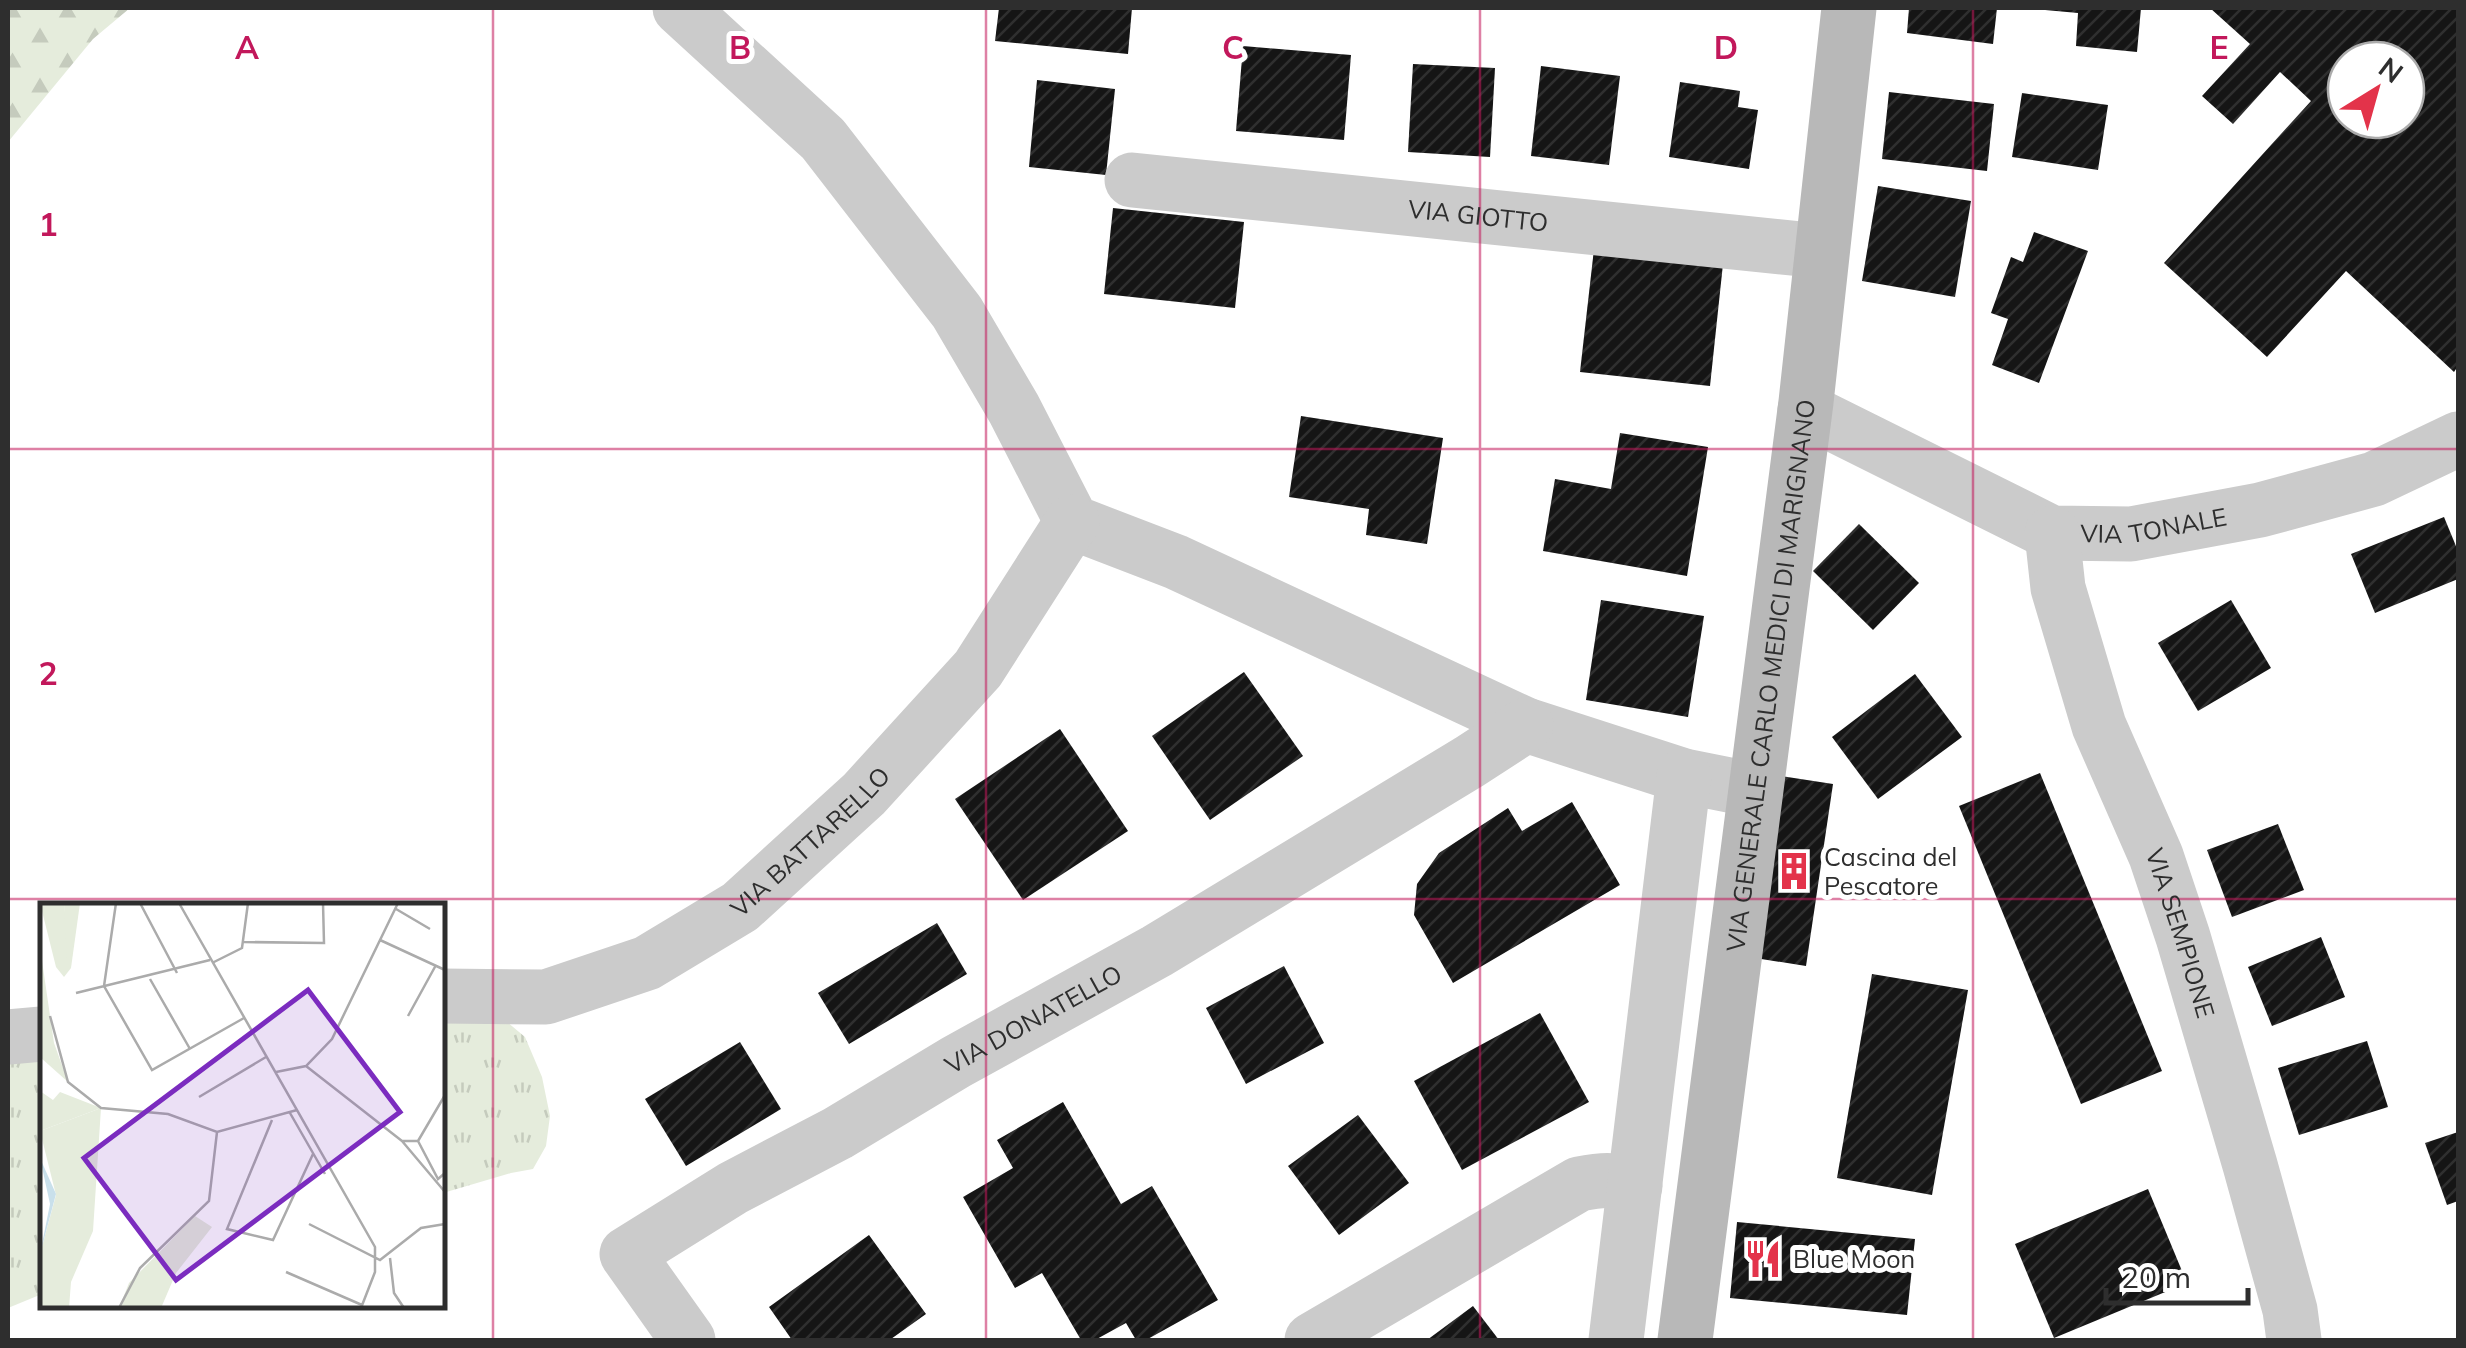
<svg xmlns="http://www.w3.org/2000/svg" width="2466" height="1348" font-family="Mulish,sans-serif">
<defs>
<pattern id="grass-tufts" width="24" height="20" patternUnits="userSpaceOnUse" patternTransform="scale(2.5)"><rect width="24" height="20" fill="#e5ecdc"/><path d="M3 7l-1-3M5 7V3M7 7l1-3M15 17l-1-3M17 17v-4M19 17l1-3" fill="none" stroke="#c5cbbd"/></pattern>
<pattern id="forest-firs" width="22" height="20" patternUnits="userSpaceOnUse" patternTransform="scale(2.5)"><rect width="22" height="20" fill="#e5ecdc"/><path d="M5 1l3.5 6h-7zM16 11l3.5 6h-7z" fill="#c5cbbd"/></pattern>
<pattern id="building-hatch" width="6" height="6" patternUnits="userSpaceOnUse" patternTransform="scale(2.5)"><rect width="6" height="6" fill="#151515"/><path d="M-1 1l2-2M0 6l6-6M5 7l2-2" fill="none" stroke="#2f2f2f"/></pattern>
</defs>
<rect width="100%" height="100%" fill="#fff"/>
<!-- grass -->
<g fill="url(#grass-tufts)">
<path d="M443 996H476L525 1037 542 1077 550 1116 546 1146 533 1169 511 1173 443 1193Z"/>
<path d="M42 1034V1294L8 1308V1037Z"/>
</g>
<!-- forest -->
<path fill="url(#forest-firs)" d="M8 8H130L93 39 8 142Z"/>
<!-- building -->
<g fill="url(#building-hatch)" fill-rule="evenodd">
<path d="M999 8H1132L1128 54 995 41Z"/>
<path d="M1909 8H1997L1993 44 1907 33Z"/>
<path d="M2045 8H2141L2137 52 2076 46 2078 13 2045 10Z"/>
<path d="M2210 8H2458V366L2454 372 2346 271 2267 357 2164 263 2311 101 2280 72 2233 124 2202 96 2250 44ZM2346 60H2406V120H2346Z"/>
<path d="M1243 46 1351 55 1344 140 1236 131Z"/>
<path d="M1413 64 1495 68 1490 157 1408 152Z"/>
<path d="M1541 66 1620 76 1609 165 1531 156Z"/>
<path d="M1037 80 1115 89 1106 175 1029 167Z"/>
<path d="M1680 82 1740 91 1738 107 1758 110 1749 169 1669 157Z"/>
<path d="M1889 92 1994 104 1987 171 1882 159Z"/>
<path d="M2022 93 2108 105 2098 170 2012 157Z"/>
<path d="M1878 186 1971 201 1955 297 1862 281Z"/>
<path d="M1113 208 1244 222 1235 308 1104 294Z"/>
<path d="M2034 232 2088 251 2039 383 1992 365 2008 319 1991 313 2011 257 2023 262Z"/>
<path d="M1594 249 1723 264 1710 386 1580 372Z"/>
<path d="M1301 416 1443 438 1427 544 1366 535 1369 509 1289 497Z"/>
<path d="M1620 433 1708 447 1687 576 1543 551 1555 479 1611 489Z"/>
<path d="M2444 517 2458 551V579L2375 613 2351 554Z"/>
<path d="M1859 524 1919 583 1873 630 1813 571Z"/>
<path d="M1601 600 1704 616 1688 717 1586 700Z"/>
<path d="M2231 600 2271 668 2198 711 2158 643Z"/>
<path d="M1244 672 1303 756 1210 820 1152 736Z"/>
<path d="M1915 674 1962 737 1878 799 1832 737Z"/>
<path d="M1060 729 1128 831 1023 900 955 799Z"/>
<path d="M2040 773 2162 1071 2081 1104 1959 806Z"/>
<path d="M1781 776 1833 784 1806 966 1755 958Z"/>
<path d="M1572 802 1620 885 1453 983 1414 915 1417 884 1439 853 1508 808 1522 831Z"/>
<path d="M2278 824 2304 890 2232 917 2207 850Z"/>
<path d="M937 923 967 974 849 1044 818 993Z"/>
<path d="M2321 937 2345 997 2272 1026 2248 967Z"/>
<path d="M1284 966 1324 1043 1246 1084 1206 1008Z"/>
<path d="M1872 974 1968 990 1932 1195 1837 1178Z"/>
<path d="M1540 1013 1589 1102 1462 1170 1414 1081Z"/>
<path d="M2367 1041 2388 1107 2299 1135 2278 1068Z"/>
<path d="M740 1042 781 1109 686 1166 645 1099Z"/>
<path d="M1063 1102 1121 1204 1152 1186 1218 1300 1146 1340H1136L1126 1323 1095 1340H1081L1042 1273 1015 1288 963 1197 1013 1168 997 1140Z"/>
<path d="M1358 1115 1409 1183 1339 1235 1288 1166Z"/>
<path d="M2458 1132V1201L2447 1205 2425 1143Z"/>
<path d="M2148 1189 2187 1283 2054 1338 2015 1244Z"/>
<path d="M1737 1222 1915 1239 1907 1315 1730 1298Z"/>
<path d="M869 1235 926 1314 891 1339 892 1340H792L769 1307Z"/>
<path d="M1473 1306 1499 1340H1427Z"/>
</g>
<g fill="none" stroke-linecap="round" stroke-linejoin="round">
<!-- street -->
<g stroke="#cbcbcb" stroke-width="55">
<path d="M680 8 823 139 957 312 1014 409 1072 522 1176 562 1526 725 1684 776 1754 790"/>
<path id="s1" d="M1132 180 1821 251"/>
<path id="s2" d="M1805 410 2052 533 2131 534 2260 510 2374 479 2458 439"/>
<path id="s3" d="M2052 533 2058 588 2099 726 2156 856 2183 937 2250 1165 2290 1310 2294 1340"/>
<path id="s4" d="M442 996 546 997 647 963 740 907 864 794 978 669 1072 522"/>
<path d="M8 1037 42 1034"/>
<path id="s5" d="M688 1340 627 1254 733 1188 838 1133 956 1062 1157 951 1469 762 1526 725"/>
<path d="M1312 1340 1579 1184C1600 1180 1615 1178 1635 1186"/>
<path d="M1616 1340 1684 776"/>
</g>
<!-- secondary -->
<path stroke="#b8b8b8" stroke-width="55" id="s6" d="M1685 1340 1806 402 1849 8"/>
</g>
<!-- grid -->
<path fill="none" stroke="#c2185b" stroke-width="2.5" stroke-opacity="0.55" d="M493 8V1340M986 8V1340M1480 8V1340M1973 8V1340M8 449H2458M8 899H2458"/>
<!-- icons -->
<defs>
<g id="building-bare" transform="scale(3)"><path d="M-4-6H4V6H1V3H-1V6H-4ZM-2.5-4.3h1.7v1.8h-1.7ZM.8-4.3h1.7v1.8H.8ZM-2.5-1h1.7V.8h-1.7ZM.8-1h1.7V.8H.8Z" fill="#e3334a" stroke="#fff" stroke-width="2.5" paint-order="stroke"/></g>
<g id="restaurant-bare" transform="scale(3)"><path d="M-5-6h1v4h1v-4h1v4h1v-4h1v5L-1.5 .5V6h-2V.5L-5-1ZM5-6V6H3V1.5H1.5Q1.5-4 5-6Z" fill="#e3334a" stroke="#fff" stroke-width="2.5" paint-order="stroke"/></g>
</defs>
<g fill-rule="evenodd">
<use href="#building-bare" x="1794" y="871"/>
<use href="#restaurant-bare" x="1763" y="1259"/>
</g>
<g text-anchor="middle" stroke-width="10" stroke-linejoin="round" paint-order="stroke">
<!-- street labels -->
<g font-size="25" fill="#2e2e2e" stroke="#fff">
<text dy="9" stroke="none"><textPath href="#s1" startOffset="348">VIA GIOTTO</textPath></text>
<text dy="9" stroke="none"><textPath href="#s2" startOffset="378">VIA TONALE</textPath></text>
<text dy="9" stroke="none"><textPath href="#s6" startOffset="670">VIA GENERALE CARLO MEDICI DI MARIGNANO</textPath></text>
<text dy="9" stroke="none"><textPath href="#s4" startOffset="415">VIA BATTARELLO</textPath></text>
<text dy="9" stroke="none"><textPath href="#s3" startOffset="422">VIA SEMPIONE</textPath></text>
<text dy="9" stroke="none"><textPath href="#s5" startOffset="575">VIA DONATELLO</textPath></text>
</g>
<!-- poi labels -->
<g font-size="25" fill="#2e2e2e" stroke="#fff" text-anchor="start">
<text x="1824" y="866">Cascina del<tspan x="1824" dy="29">Pescatore</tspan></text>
<text x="1793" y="1268">Blue Moon</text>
</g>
</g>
<!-- overview -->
<g transform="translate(40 903)">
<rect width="405" height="405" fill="#fff"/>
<path d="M0 44 14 140 28 179 0 154ZM0 188 13 197 20 189 61 205 0 228ZM155 313 172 324 136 370 121 405H79L89 380Z" fill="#e5ecdc"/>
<path d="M0 0H24L31 65 24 74 16 64ZM61 205 53 328 31 379 29 405H0V351L16 292 0 228Z" fill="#e5ecdc"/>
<path d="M24 0H40L31 65 27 59Z" fill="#e5ecdc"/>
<path d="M0 255 16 291 0 351 10 301Z" fill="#c9e0eb"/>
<path fill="none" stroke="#ababab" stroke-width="2.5" d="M76 0 64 83 112 167 204 115M100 0 137 70M139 0 335 344V369L321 405M356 6 390 26M340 37 405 67M204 39 284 40 283 0M172 60 202 45 208 0M110 76 150 146M36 90 170 57M10 113 28 179 61 205 128 211 177 229 257 207M368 113 396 62M266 163 362 238H378M236 169 266 163 292 136 358 0M159 194 226 154M250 210 285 271M232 217 187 326 233 337 273 251M362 238 405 289M378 238 405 192M378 238 398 276 405 270M269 321 340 357 381 325 405 321M350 355 354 390 364 405M246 369 322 402M79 405 100 365 169 298 177 229"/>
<path fill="#7b2cbf" fill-opacity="0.15" stroke="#7b2cbf" stroke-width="5" d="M268 87 360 209 136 377 44 255Z"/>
<rect width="405" height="405" fill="none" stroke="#2e2e2e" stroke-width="5"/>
</g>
<g font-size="32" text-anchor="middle" font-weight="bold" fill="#c2185b" stroke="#fff" stroke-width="10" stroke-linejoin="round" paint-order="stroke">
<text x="247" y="59">A</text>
<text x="740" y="59">B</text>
<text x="1233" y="59">C</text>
<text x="1726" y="59">D</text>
<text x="2219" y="59">E</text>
<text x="48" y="236">1</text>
<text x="48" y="685">2</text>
</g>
<!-- border -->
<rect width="2466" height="1348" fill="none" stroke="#2e2e2e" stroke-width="20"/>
<!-- north arrow -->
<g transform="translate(2376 90) rotate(37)"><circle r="48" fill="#ffffff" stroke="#ababab" stroke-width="2.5"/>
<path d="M0-8L18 38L0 25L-18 38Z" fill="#e3334a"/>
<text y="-15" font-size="28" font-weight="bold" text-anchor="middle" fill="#2e2e2e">N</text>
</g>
<!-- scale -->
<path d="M2106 1288v15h142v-15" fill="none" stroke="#2e2e2e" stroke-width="5"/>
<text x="2121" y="1288" font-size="30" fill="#2e2e2e" stroke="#ffffff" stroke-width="8" paint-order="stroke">20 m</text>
</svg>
